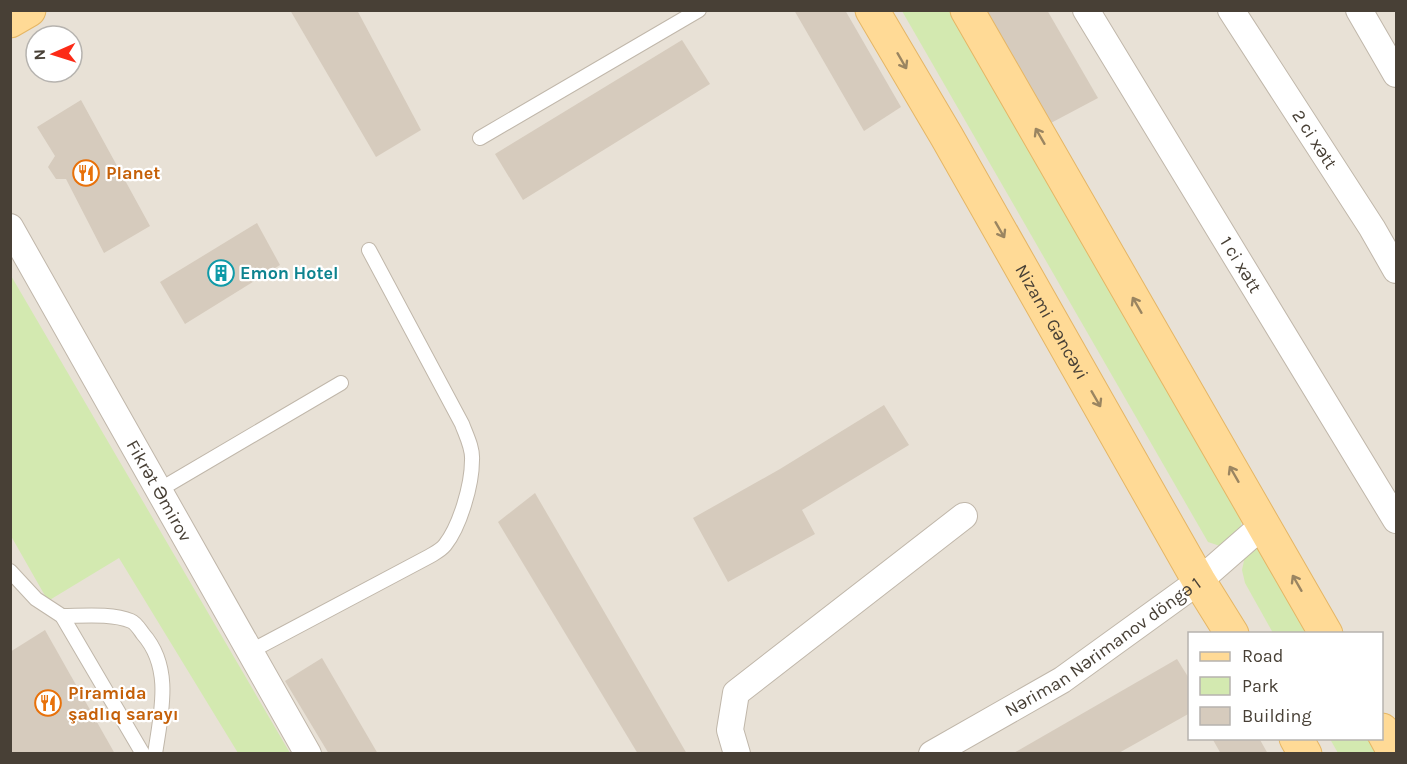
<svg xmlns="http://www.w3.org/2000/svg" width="1407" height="764" font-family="Karla,sans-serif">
<rect width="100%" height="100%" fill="#f4f0e8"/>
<!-- residential -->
<path fill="#e8e1d6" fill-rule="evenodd" d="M11 11H1396V753H11ZM36 36H72V72H36ZM1190 634H1382V738H1190Z"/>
<!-- green -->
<g fill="#d3e9b0">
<path d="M902 11H951L1242 520 1240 532 1220 546 1208 542Z"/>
<path d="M10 274 290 753H238L119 558 48 601 11 536Z"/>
<path d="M1265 548 1318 633H1273L1245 583 1242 570 1245 556 1256 549Z"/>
<path d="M1330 739H1379L1387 753H1338Z"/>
</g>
<!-- building -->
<g fill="#d6cbbd">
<path d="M290 10H357L421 130 376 157Z"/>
<path d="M794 10H845L901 107 864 131Z"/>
<path d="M982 10H1047L1098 98 1049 124Z"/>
<path d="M682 40 710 84 523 200 495 154Z"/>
<path d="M81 100 150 226 104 253 66 179H56L48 167 55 156 37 127Z"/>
<path d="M257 223 280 265 185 324 160 282Z"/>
<path d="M884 405 909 445 802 510 815 534 728 582 693 518 780 469Z"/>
<path d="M535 493 687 754H638L498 522Z"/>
<path d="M45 630 115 754H10V652Z"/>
<path d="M322 658 378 754H329L285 681Z"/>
<path d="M1177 659 1190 680V713L1117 754H1012Z"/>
<path d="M1212 738H1259L1268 754H1221Z"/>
</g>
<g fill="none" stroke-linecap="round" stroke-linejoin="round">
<!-- lane casing -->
<g stroke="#c0b7aa" stroke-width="16">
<g id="lane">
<path d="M480 138 699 10"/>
<path d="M159 490 341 383"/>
<path d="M10 571 36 599 62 616 143 754"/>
<path d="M62 616C82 616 112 613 131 621 136 623 140 630 143 634 173 668 161 713 155 754"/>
<path d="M251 651 430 556C435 553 441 550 445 545 460 526 472 485 472 460 473 448 466 435 462 424L369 250"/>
</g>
</g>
<!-- street casing -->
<g stroke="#c0b7aa" stroke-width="28">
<g id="street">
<path id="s1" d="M1086 10 1396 520"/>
<path id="s2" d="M1231 10 1372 228 1396 270"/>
<path d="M1359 10 1396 74"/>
<path id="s3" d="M10 227 308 754"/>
<path d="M737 754 730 730 736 693 964 516"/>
<path id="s4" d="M932 754 1062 680 1199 581 1263 525"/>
</g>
</g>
<!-- primary casing -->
<g stroke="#e5b665" stroke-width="35">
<g id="primary">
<path id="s5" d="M872 10 947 137 1199 581 1232 634"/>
<path d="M967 10 1326 634"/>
<path d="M10 21 29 10"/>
<path d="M1382 730 1395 754"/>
<path d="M1296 738 1305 754"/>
</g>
</g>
<!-- lane -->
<use href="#lane" stroke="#fff" stroke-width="14"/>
<!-- street -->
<use href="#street" stroke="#fff" stroke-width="26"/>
<!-- primary -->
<use href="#primary" stroke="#ffda96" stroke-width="33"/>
</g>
<!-- one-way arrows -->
<defs><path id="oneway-shaft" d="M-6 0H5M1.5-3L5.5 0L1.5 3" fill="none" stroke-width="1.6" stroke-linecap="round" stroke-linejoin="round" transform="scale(1.5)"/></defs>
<g stroke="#9a8561">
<use href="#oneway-shaft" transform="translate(902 61) rotate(60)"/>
<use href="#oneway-shaft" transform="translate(1040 136) rotate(-120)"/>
<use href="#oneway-shaft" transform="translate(1000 230) rotate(60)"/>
<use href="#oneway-shaft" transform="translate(1137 305) rotate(-120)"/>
<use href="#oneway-shaft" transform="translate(1096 399) rotate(60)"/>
<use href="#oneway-shaft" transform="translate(1234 474) rotate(-120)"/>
<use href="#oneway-shaft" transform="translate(1297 583) rotate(-120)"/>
</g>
<!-- icons -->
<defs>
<g id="restaurant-ring" transform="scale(1.35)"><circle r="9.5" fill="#fff" stroke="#e8710a" stroke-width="1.5"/><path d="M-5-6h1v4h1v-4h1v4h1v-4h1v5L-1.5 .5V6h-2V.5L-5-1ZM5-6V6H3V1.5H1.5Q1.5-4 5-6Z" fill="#e8710a"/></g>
<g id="building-ring" transform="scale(1.35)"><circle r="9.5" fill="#fff" stroke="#0f9aa8" stroke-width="1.5"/><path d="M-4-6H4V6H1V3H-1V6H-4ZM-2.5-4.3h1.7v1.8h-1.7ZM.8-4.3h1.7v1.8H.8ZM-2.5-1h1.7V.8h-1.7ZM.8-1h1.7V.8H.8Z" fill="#0f9aa8"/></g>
</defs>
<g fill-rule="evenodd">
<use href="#restaurant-ring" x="86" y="173"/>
<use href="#building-ring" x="221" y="273"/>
<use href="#restaurant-ring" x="48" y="703"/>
</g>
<g text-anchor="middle" stroke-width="4.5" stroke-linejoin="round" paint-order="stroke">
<!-- street labels -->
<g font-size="18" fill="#484036" stroke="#fff">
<text dy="6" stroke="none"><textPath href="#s2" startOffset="154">2 ci xətt</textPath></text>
<text dy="6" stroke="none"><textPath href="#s1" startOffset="298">1 ci xətt</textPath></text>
<text dy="6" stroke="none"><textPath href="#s5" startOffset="360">Nizami Gəncəvi</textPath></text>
<text dy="6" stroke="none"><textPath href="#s3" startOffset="303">Fikrət Əmirov</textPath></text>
<text dy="6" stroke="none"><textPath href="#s4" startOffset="202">Nəriman Nərimanov döngə 1</textPath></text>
</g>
<!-- food labels -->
<g font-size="18" font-weight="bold" fill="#c56008" stroke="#fff" text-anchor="start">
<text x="106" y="179">Planet</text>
<text x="68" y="699">Piramida<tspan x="68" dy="21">şadlıq sarayı</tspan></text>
</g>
<!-- culture labels -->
<g font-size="18" font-weight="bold" fill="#0d838f" stroke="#fff" text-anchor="start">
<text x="240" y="279">Emon Hotel</text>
</g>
</g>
<!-- border -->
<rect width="1407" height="764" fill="none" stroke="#484036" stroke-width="24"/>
<!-- legend -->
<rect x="1188" y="632" width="195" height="108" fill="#ffffff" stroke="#b6b3af" stroke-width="1.5"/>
<rect x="1200" y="652" width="30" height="9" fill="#ffda96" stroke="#b6b3af" stroke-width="1.5"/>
<text x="1242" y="662" font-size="18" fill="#484036">Road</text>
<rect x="1200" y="677" width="30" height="18" fill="#d3e9b0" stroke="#b6b3af" stroke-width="1.5"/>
<text x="1242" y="692" font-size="18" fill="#484036">Park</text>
<rect x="1200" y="707" width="30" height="18" fill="#d6cbbd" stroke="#b6b3af" stroke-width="1.5"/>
<text x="1242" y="722" font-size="18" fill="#484036">Building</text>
<!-- north arrow -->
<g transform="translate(54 54) rotate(267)"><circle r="28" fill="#ffffff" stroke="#b6b3af" stroke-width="1.5"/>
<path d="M0-4.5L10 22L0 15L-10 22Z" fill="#fc2b17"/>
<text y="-9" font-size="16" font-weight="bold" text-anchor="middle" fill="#484036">N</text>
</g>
</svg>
